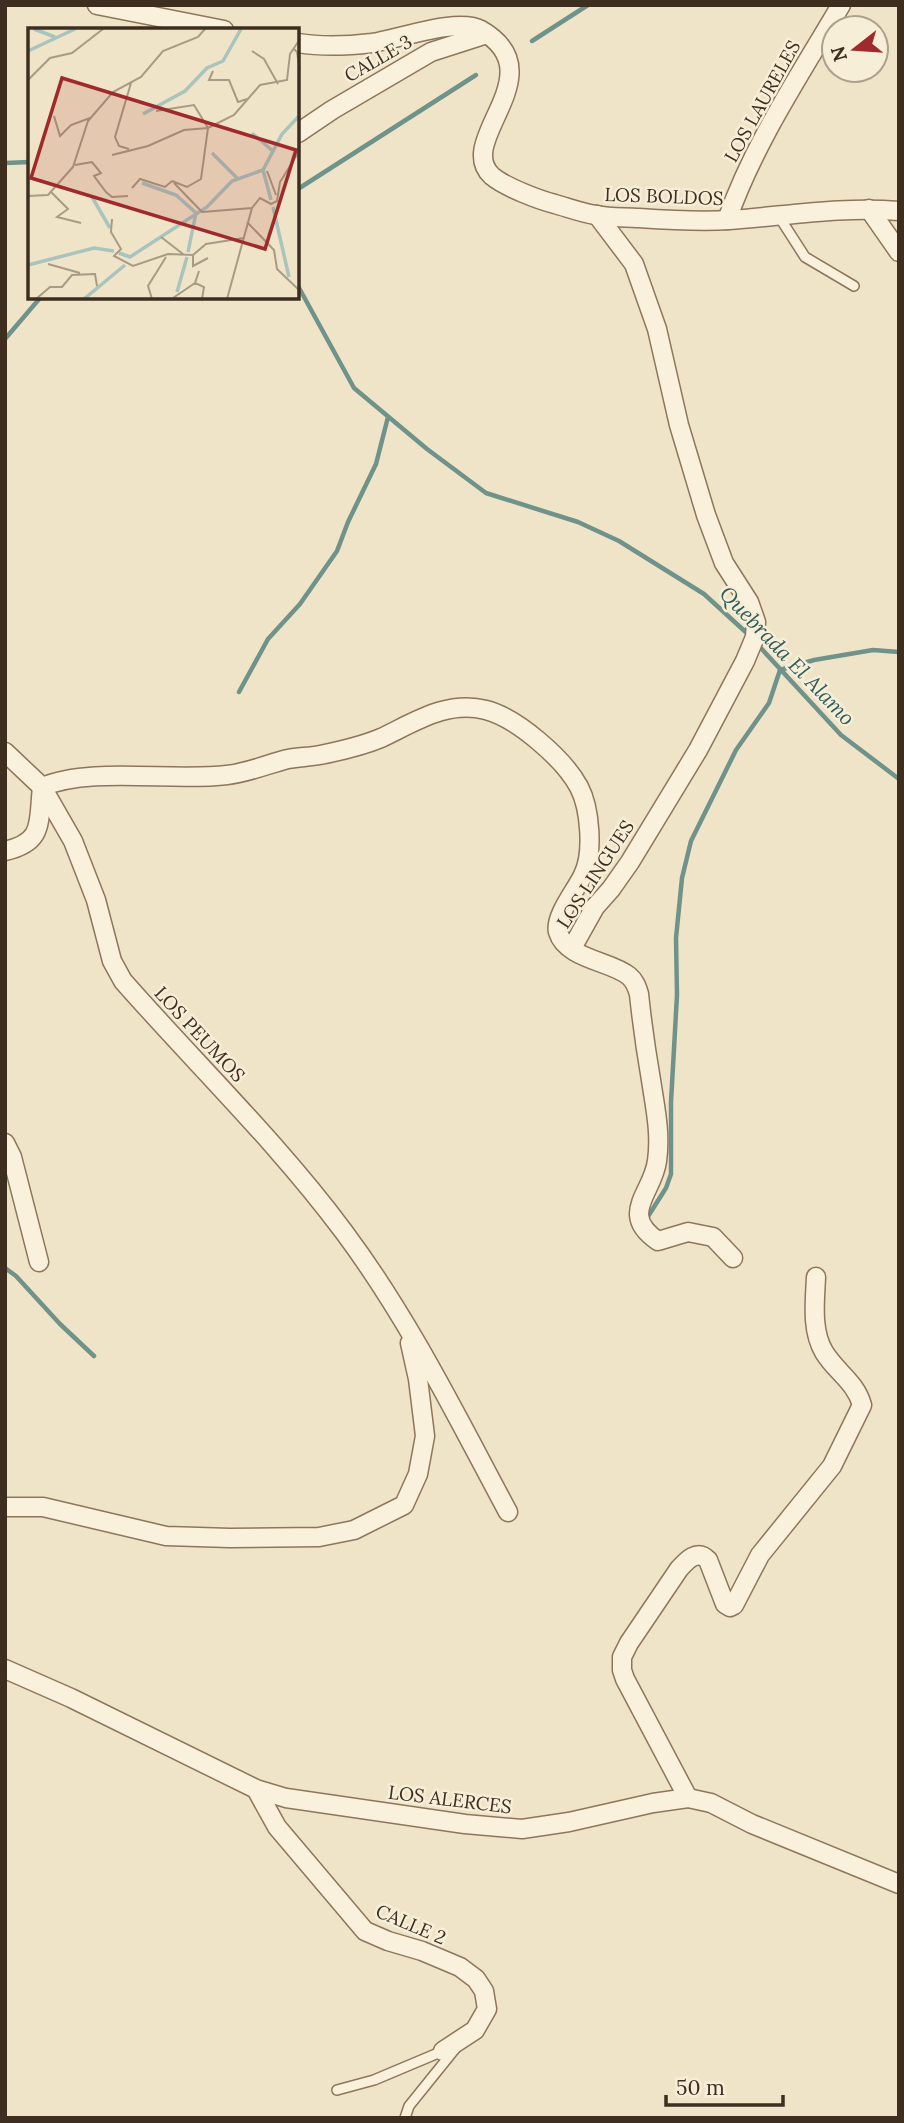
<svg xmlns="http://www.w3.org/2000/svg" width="904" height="2123" font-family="Lora,serif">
<rect width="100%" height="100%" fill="#f0e4c8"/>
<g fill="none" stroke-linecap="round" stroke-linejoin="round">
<!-- stream -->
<g stroke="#6f938a" stroke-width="4.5">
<path d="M532 41 588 5"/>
<path d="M5 163 30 162"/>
<path d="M298 189 476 75"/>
<path d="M298 286 354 388 427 449 486 493 578 522 619 541 704 594 750 636"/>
<path d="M5 339 40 298"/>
<path d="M758 645 841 735 899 779"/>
<path d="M239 692 268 639 300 604 337 551 348 522 376 464 388 417"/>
<path d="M647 1218 666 1188 671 1174V1102L677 995 676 938 682 878 691 841 736 750 769 703 780 670 814 660 873 650 899 652"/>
<path d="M5 1268 16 1276 60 1324 94 1356"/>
</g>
<!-- service casing -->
<g stroke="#8d765c" stroke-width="12">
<g id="service">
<path d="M778 215 805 257 854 286"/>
<path d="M337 2090 374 2080 443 2051"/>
<path d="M405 2118 409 2106 455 2049"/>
</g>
</g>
<!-- minor casing -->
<g stroke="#8d765c" stroke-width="21">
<g id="minor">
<path d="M97 5 224 30"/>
<path d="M298 43C322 47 347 46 372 43 399 39 458 17 481 30 557 74 453 141 492 176 505 187 539 200 555 204 569 208 582 213 596 215 610 218 625 217 639 218 668 220 699 222 729 220 786 216 842 206 899 211"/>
<path d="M298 133 332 110 431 52 487 34"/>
<path d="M869 209 899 252"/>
<path d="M727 220C754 143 800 75 841 5"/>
<path d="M5 752 42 787 73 841 96 900 112 961 123 981C197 1065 277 1142 344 1232 409 1319 457 1417 508 1512"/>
<path d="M5 851C45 842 38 822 42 787 91 766 172 782 227 775 247 773 268 764 288 759 299 757 309 757 320 755 340 751 362 746 381 738 415 722 447 700 486 710 517 718 564 759 579 787 590 808 594 853 583 875 577 889 554 916 558 932 566 959 611 961 629 976 635 981 637 987 639 994 642 1023 646 1051 651 1080 655 1107 661 1133 657 1161 653 1193 618 1214 658 1241L688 1232 713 1237 733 1258"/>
<path d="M572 948 595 907 611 889 630 862 698 750 745 661 755 637 756 622 749 602 724 563 706 515 679 425 657 329 634 264 597 215"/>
<path d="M5 1143 12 1157 39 1262"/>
<path d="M5 1507H43L166 1536 230 1538 319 1537 354 1530 404 1505 418 1474 425 1436 418 1379 410 1343"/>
<path d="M5 1669 71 1698 256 1789 286 1798 465 1824 522 1829 569 1822 653 1803 688 1798 711 1803 752 1824 899 1884"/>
<path d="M256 1789 277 1827 365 1931 388 1941 422 1951 460 1967 476 1979 484 1991 487 2009 475 2030 443 2051"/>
<path d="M688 1798 625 1679 622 1670V1657L629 1643 679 1569C687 1560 697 1549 708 1560L725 1604 730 1607 734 1605 760 1555 832 1466 862 1405C855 1381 836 1372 824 1352 811 1330 815 1301 816 1277"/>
</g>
</g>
<!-- service -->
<use href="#service" stroke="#faf1dc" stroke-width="9"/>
<!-- minor -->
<use href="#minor" stroke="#faf1dc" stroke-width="18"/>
</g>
<g text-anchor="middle" stroke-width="5" stroke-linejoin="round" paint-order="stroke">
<!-- street labels -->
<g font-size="19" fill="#3d2e20" stroke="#f7eed8">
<text transform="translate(378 58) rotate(-30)" y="7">CALLE 3</text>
<text transform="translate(762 101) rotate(-61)" y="7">LOS LAURELES</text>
<text transform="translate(664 196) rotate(2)" y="7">LOS BOLDOS</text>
<text transform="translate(595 874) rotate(-57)" y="7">LOS LINGUES</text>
<text transform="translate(200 1034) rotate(47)" y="7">LOS PEUMOS</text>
<text transform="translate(450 1799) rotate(7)" y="7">LOS ALERCES</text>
<text transform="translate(411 1924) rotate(23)" y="7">CALLE 2</text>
</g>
<!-- water labels -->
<g font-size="21" font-style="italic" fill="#2f5d5a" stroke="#f7eed8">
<text transform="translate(787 656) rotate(46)" y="7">Quebrada El Alamo</text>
</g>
</g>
<!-- overview -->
<g transform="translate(28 28)">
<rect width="271" height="271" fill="#f0e4c8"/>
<path fill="none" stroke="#a9c4bc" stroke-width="3.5" d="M6 1 27 9M0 23 47 1M115 86 157 63 179 40 195 33 213 1M224 105 246 124M184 125 209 150M235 142 243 172M114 155 148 167 168 185 160 224M64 169 82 200M245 179 261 249M91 225 102 229 179 179 204 153 235 142 254 106 272 87M0 237 66 220 86 223M149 264 159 229M56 271 97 237"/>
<path fill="none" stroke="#a89b85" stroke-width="2" d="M265 20 269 24 272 42M224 23 236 31 250 56M185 43 181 52H201L210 74 219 71M0 52 22 30 44 25 75 1M128 83 166 77 180 100 173 151 159 159 144 153M26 88 32 108 43 97 62 90M101 121 91 118 87 109 103 55M84 127 120 118 156 102 180 100 206 87 232 57 259 52 262 26 272 11M47 137 64 134 73 145 66 148 78 164 84 169 100 168M239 143 248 167M146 155 174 184 224 180M104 160 112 151 137 159 144 153M23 164 40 181 29 189 53 195M0 168 20 167 45 139 60 93 85 64 113 49 135 23 170 9 177 1M84 191 83 204 93 221 86 228 105 238 140 226 165 227 178 216 216 210M219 194 246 222 249 241 272 263M133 209 155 226M165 227V238L180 230M20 236 52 245M171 243 167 255 176 259 174 271M145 270 167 255M8 271 22 259H34L44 247 67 246 69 258M124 271 120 258 138 229M199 271 224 180 232 170 243 176 249 173 252 154 272 122"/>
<path fill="#9e2a2b" fill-opacity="0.15" stroke="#9e2a2b" stroke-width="3.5" d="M34 50 268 122 237 221 3 150Z"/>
<rect width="271" height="271" fill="none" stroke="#3d2e20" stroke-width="3.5"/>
</g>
<!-- border -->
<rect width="904" height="2123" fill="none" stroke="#3d2e20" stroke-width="14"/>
<!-- north arrow -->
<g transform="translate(855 49) rotate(253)"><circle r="33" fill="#f7eed8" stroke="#ada18e" stroke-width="2"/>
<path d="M0-5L12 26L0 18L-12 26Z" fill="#9e2a2b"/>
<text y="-10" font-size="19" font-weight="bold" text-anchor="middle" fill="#3d2e20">N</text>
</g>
<!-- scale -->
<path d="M666 2095v10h117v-10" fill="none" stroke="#3d2e20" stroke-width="3.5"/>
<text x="676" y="2095" font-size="21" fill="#3d2e20" stroke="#f7eed8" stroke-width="5" paint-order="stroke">50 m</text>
</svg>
